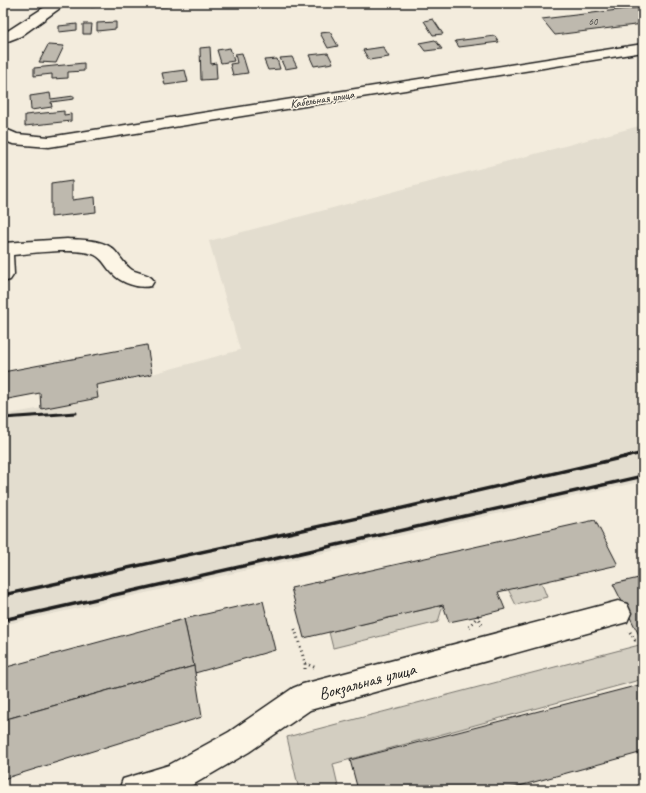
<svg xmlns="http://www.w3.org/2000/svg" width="646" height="793" font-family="Caveat,sans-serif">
<rect width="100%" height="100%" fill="#f3ecdd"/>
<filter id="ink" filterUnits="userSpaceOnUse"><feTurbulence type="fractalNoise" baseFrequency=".025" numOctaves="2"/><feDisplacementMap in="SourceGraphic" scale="8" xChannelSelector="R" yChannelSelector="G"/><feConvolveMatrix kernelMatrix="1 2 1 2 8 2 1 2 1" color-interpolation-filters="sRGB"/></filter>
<g filter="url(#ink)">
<!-- built -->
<path fill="#e3ddcf" d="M643 125V481L3 625V415L98 398 96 385 152 374 240 350 209 241Z"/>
<!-- green -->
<g fill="#d3cec1" stroke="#78756e">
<path d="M541 582 547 597 516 605 508 589Z"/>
<path d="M443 605 438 622 333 648 329 632Z"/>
<path d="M643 644V679L333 764 339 790H299L287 737Z"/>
</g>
<!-- building -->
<g fill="#beb9ae" stroke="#1c1c1c">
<path d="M90 3H110V5L91 7Z"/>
<path d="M155 3H166L167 6 156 7Z"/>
<path d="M643 7V24L555 35 542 19Z"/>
<path d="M433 19 443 34 433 35 424 21Z"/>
<path d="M116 22V29L97 31V23Z"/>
<path d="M77 24V30L59 32V26Z"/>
<path d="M83 24H92L91 34H83Z"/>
<path d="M330 32 338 46 328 48 320 33Z"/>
<path d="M495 36 499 42 459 47 455 41Z"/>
<path d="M435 40 442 49 425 51 419 43Z"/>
<path d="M48 45 64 46 56 63 39 62Z"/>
<path d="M210 47 211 64 216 63 217 79 201 80 200 48Z"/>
<path d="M383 47 389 57 369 60 363 50Z"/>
<path d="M230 48 234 61 221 63 217 50Z"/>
<path d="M242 53 248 73 233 75 230 64 237 63 235 54Z"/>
<path d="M328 53 333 63 314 66 309 55Z"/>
<path d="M292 57 297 67 285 69 280 58Z"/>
<path d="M277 59 280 69 268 70 264 60Z"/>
<path d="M84 63V71L68 72V78L52 79V74L34 76V68Z"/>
<path d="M185 70 188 82 165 85 162 73Z"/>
<path d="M50 93 51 99 74 96V99L51 102 52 107 31 110 30 96Z"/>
<path d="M64 111V115L71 114V121L25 126V115Z"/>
<path d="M72 181V200L95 197 96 212 51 217V184Z"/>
<path d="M147 345 152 374 96 385 98 398 41 409 40 393 3 400V372Z"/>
<path d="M595 520 618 565 498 592 505 609 478 616 449 622 443 605 304 638 291 588Z"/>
<path d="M643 577V634L639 635 613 584Z"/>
<path d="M263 601 275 650 195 673 184 619Z"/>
<path d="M184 619 194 666 3 720V668Z"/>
<path d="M194 666 202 717 3 779V720Z"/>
<path d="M643 684V752L505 790H358L350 760Z"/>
</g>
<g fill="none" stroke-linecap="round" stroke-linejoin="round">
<!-- minor casing -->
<g stroke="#1c1c1c" stroke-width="3">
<g id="minor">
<path d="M51 3H67L21 36 3 43V34Z"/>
<path d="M643 44V52L49 147 13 144 3 140V128L17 134 49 137Z"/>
<path d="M67 239C82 240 104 239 115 251 121 258 125 265 132 270 140 274 149 273 154 281L151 286C138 289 121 283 112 273 106 267 103 259 95 255 79 247 32 253 13 255L14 274 10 280 3 282V243Z"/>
<path d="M618 601 627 604 631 613 627 622 310 710 249 752 184 790H119L123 779 169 765 229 732 293 688 303 684Z"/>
</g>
</g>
<!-- path -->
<g stroke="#1c1c1c" stroke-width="3" stroke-dasharray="1 3.5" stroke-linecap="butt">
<path d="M469 627 478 616 482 625"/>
<path d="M295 629 305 663V672"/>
<path d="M630 632 635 640 643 638"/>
<path d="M305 663 316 668"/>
</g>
<!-- minor -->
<use href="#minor" fill="#fcf5e5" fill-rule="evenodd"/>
<!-- rail-far1 -->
<g stroke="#1c1c1c" stroke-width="3">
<path d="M3 418 76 413"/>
<path d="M625 457 643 453"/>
</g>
<!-- rail -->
<g stroke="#1c1c1c" stroke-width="3.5">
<path d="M3 595 381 513 629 456"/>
<path d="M3 620 643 476"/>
</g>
</g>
</g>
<g text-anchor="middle" stroke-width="3" stroke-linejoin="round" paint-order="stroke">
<!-- far-number labels -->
<g font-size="10" fill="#444340">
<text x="593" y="25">60</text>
</g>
<!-- far-street labels -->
<g font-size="12" fill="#1c1c1c" stroke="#fcf5e5">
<text transform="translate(322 99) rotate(-9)" y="4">Кабельная улица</text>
</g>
<!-- near-street labels -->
<g font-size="17" fill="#1c1c1c" stroke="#fcf5e5">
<text transform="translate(367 681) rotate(-15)" y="6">Вокзальная улица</text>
</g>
</g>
<!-- margin -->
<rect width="646" height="793" fill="none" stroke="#fcf5e5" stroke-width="16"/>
<rect x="8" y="8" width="630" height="777" fill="none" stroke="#1c1c1c" stroke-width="1.5" filter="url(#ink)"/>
</svg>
